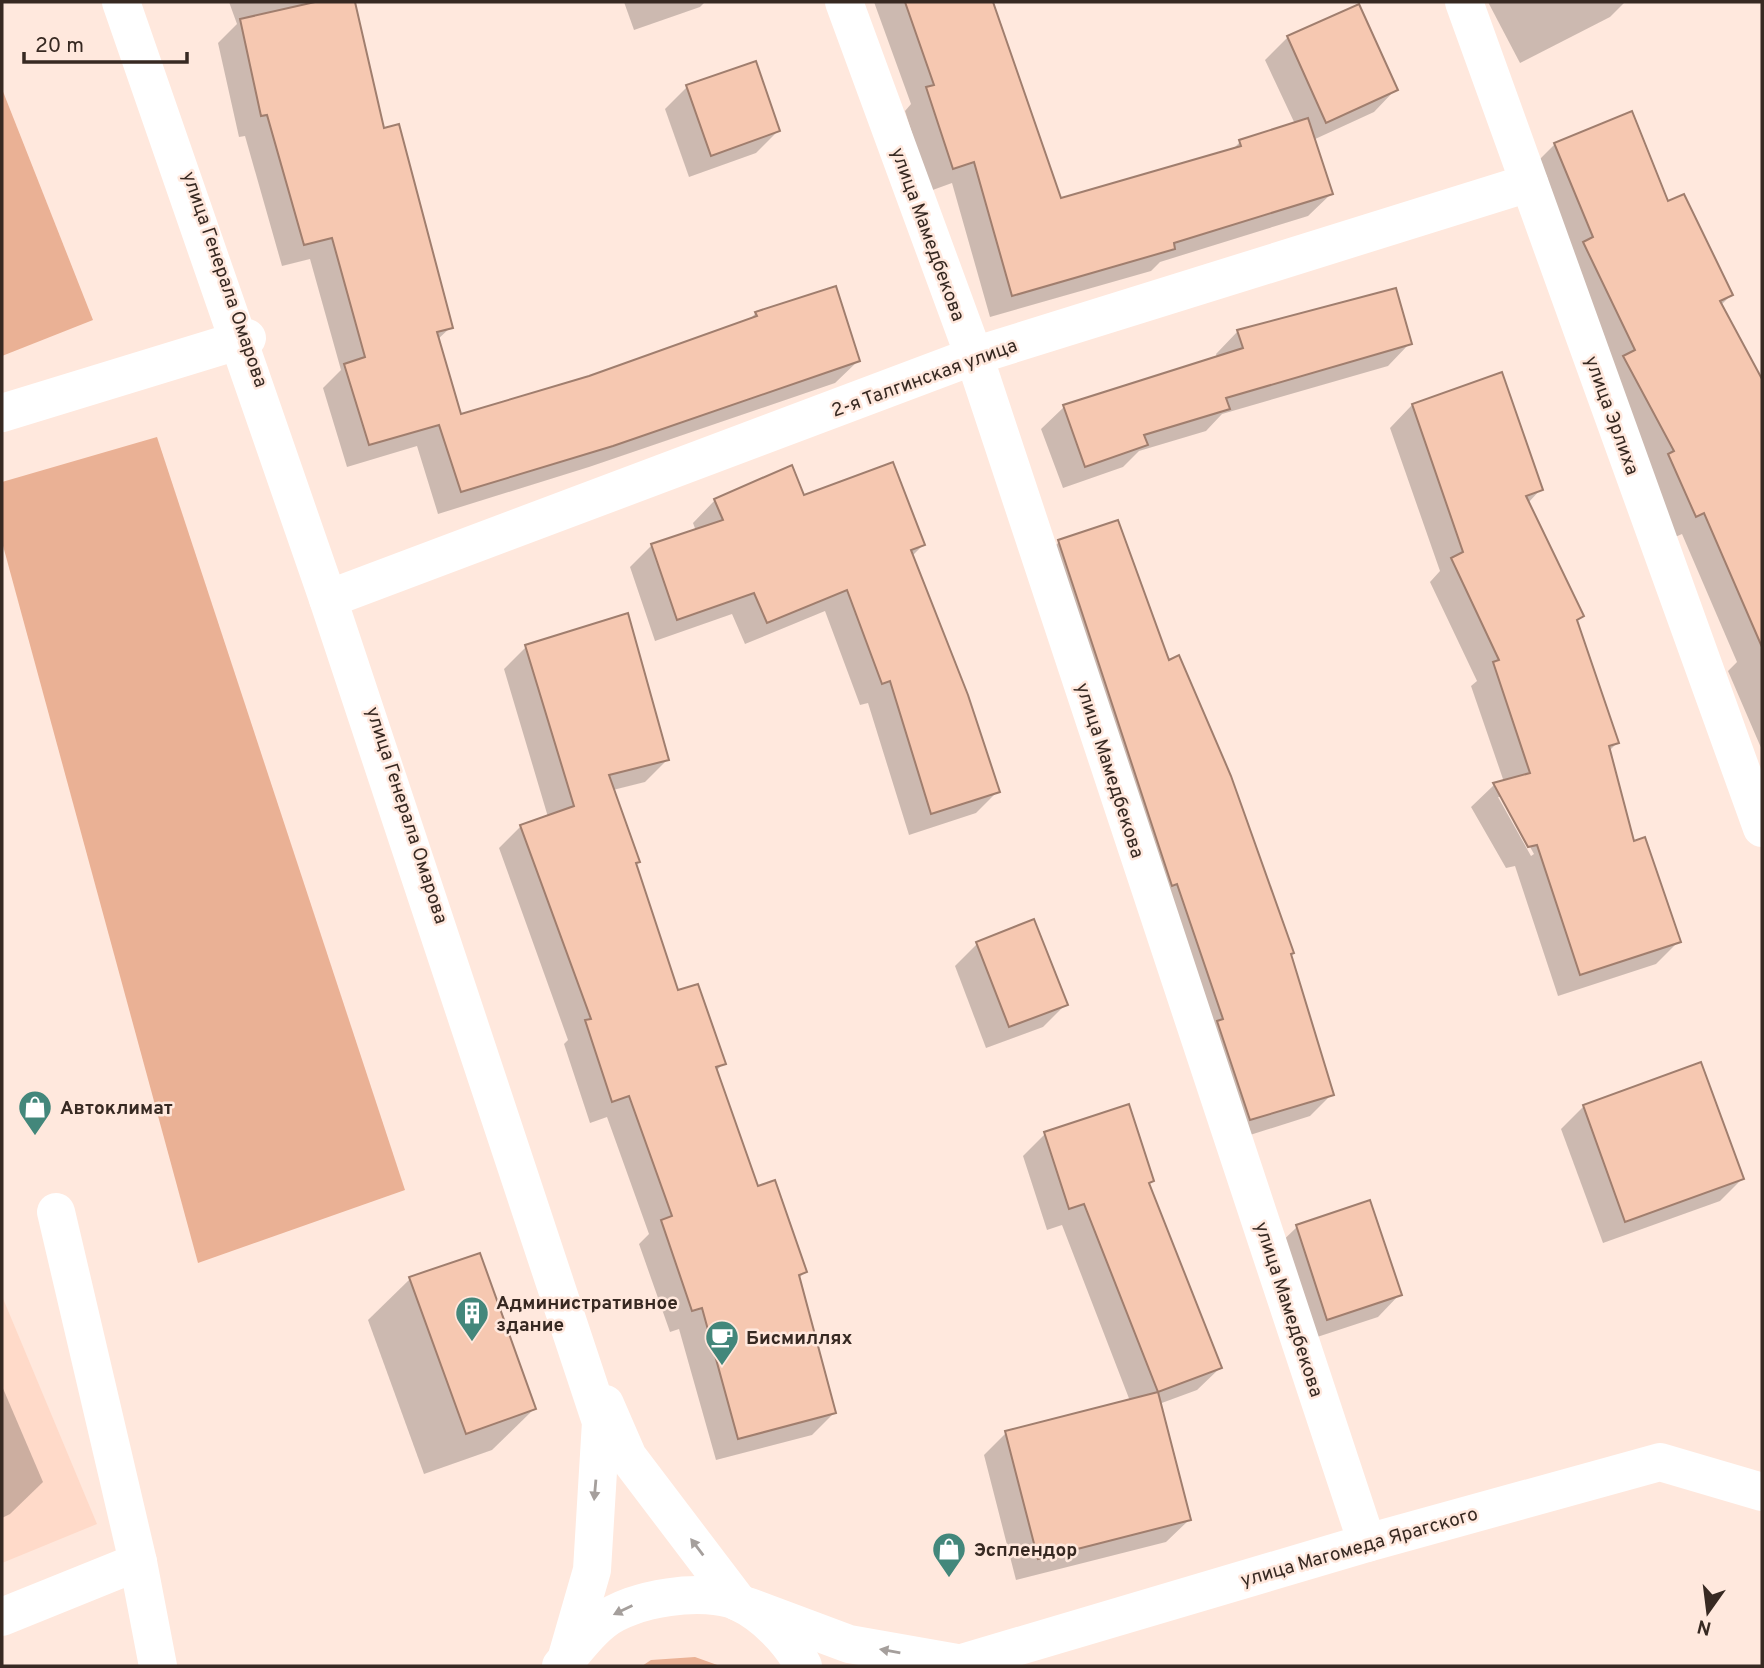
<svg xmlns="http://www.w3.org/2000/svg" width="1764" height="1668" font-family="Overpass,sans-serif">
<rect width="100%" height="100%" fill="#ffe8dd"/>
<!-- built -->
<path fill="#ffdac9" d="M2 1296 97 1524 2 1563Z"/>
<!-- green -->
<g fill="#eab195">
<path d="M2 89 93 320 2 356Z"/>
<path d="M157 437 405 1190 198 1263 2 542V482Z"/>
<path d="M695 1657 720 1666H642L651 1660Z"/>
</g>
<!-- shadow -->
<g fill="#0003" fill-rule="evenodd">
<path d="M229 2H354L383 130 398 126 422 212 419 215 451 327 437 340 460 416 590 377 748 321 756 313 858 361 835 383 589 467 438 514 417 446 347 467 323 388 341 370 310 259 282 266 245 136 239 137 218 43 237 24Z"/>
<path d="M624 2H705L700 7 634 30Z"/>
<path d="M874 2H991L1060 200 1231 151 1240 142 1295 124 1265 60 1288 37 1396 89 1374 112 1313 140 1331 194 1308 216 1160 262 1151 271 990 317 952 183 930 191 905 111 911 104Z"/>
<path d="M1488 2H1625L1610 17 1520 63Z"/>
<path d="M687 87 778 131 756 153 689 177 665 109Z"/>
<path d="M1555 144 1667 204 1731 295 1721 305 1762 382V750L1728 671 1737 662 1682 534 1673 538 1533 166Z"/>
<path d="M1238 331 1410 343 1388 366 1222 414 1206 431 1139 451 1123 467 1063 488 1041 429 1064 407 1217 358 1216 354Z"/>
<path d="M1412 405 1541 489 1528 503 1582 616 1576 622 1617 743 1609 751 1633 843 1679 941 1656 964 1558 996 1515 866 1506 868 1471 807 1494 785 1504 782 1471 686 1477 681 1430 582 1440 571 1390 428ZM1498 797H1502L1534 854 1531 856Z"/>
<path d="M803 497 923 545 912 556 998 791 976 813 909 835 868 703 860 705 825 611 745 644 732 614 655 641 630 567 652 545 696 531 693 523 715 500Z"/>
<path d="M1059 542 1168 662 1289 955 1332 1094 1310 1116 1228 1142 1037 564Z"/>
<path d="M526 647 667 760 645 782 613 790 677 992 724 1063 716 1071 757 1188 805 1272 798 1279 834 1413 812 1435 716 1460 679 1329 670 1332 639 1244 649 1234 607 1117 590 1123 564 1044 568 1040 499 848 521 826 548 817 504 669Z"/>
<path d="M977 944 1066 1004 1043 1027 986 1048 955 966Z"/>
<path d="M1700 1065 1742 1179 1720 1201 1603 1243 1561 1129 1583 1107Z"/>
<path d="M1045 1134 1152 1180 1148 1185 1220 1368 1197 1390 1159 1404 1189 1520 1166 1542 1016 1580 984 1455 1006 1433 1130 1401 1062 1225 1047 1230 1023 1156Z"/>
<path d="M1368 1202 1400 1294 1378 1317 1305 1341 1274 1249 1297 1227Z"/>
<path d="M410 1279 534 1409 492 1450 424 1474 368 1320Z"/>
<path d="M2 1386 43 1482 10 1514 2 1518Z"/>
</g>
<!-- building -->
<g fill="#f6c8b1" stroke="#a07e6e" stroke-width="2">
<path d="M315 2H355L384 128 399 124 453 328 437 332 461 414 589 376 757 316 755 312 836 286 860 361 613 446 461 492 439 425 369 445 344 364 365 357 332 238 304 245 267 115 261 116 240 19Z"/>
<path d="M905 2H993L1061 198 1241 146 1239 140 1308 118 1333 194 1174 243 1175 249 1012 296 974 162 953 169 926 87 934 85Z"/>
<path d="M1359 4 1398 90 1326 123 1287 36Z"/>
<path d="M756 61 780 131 711 156 686 85Z"/>
<path d="M1632 111 1668 201 1684 194 1733 295 1720 301 1762 379V647L1704 513 1696 517 1668 454 1674 451 1623 356 1635 350 1583 242 1593 237 1554 143Z"/>
<path d="M1396 288 1412 344 1226 398 1230 409 1144 435 1148 445 1085 467 1063 405 1243 348 1237 330Z"/>
<path d="M1502 372 1543 490 1526 496 1584 616 1577 620 1619 743 1609 746 1634 841 1645 837 1681 942 1580 975 1537 845 1528 847 1493 783 1530 773 1493 662 1499 660 1451 558 1463 552 1412 404Z"/>
<path d="M893 462 925 545 911 550 968 695 1000 792 931 814 890 681 882 684 847 590 767 623 754 593 677 620 651 544 723 520 714 499 792 465 804 495Z"/>
<path d="M1118 520 1169 660 1179 655 1231 776 1294 953 1291 954 1334 1095 1250 1120 1217 1021 1223 1019 1177 884 1172 886 1058 540Z"/>
<path d="M628 613 669 760 609 775 640 862 636 863 678 990 698 984 726 1064 716 1067 758 1186 775 1180 807 1272 799 1275 836 1413 738 1439 702 1308 692 1311 661 1220 672 1216 629 1096 612 1102 585 1020 591 1019 520 825 574 806 525 645Z"/>
<path d="M1034 919 1068 1005 1009 1027 976 942Z"/>
<path d="M1701 1062 1744 1179 1625 1222 1583 1105Z"/>
<path d="M1129 1104 1154 1181 1149 1183 1222 1368 1158 1392 1084 1204 1069 1209 1044 1132Z"/>
<path d="M1370 1200 1402 1295 1327 1320 1296 1225Z"/>
<path d="M480 1253 536 1409 466 1434 409 1277Z"/>
<path d="M1158 1392 1191 1520 1038 1559 1005 1431Z"/>
</g>
<g fill="none" stroke-linecap="round" stroke-linejoin="round">
<!-- minor -->
<g stroke="#fff" stroke-width="38">
<path d="M844 2 974 356 1367 1543"/>
<path d="M1464 2 1762 828"/>
<path d="M2 413 247 338"/>
<path d="M328 599 974 356 1529 183"/>
<path d="M56 1212 138 1562"/>
<path d="M750 1607 849 1644 957 1663"/>
<path d="M2 1617 138 1562 158 1666"/>
<path d="M952 1666 1367 1543 1660 1462 1762 1492"/>
</g>
<!-- major -->
<g stroke="#fff" stroke-width="38">
<path d="M121 2 328 599 601 1422 592 1570 566 1660 561 1666"/>
<path d="M605 1404 628 1457 738 1602"/>
<path d="M570 1656C580 1644 591 1630 603 1621 631 1598 705 1587 738 1602 764 1614 791 1641 803 1666"/>
</g>
</g>
<!-- one-way arrows -->
<defs><path id="oneway-solid" d="M-6-.8H1V-3.2L6.5 0L1 3.2V.8H-6Z" transform="scale(1.75)"/></defs>
<g fill="#a59f9c">
<use href="#oneway-solid" transform="translate(595 1490) rotate(95)"/>
<use href="#oneway-solid" transform="translate(697 1547) rotate(-127)"/>
<use href="#oneway-solid" transform="translate(623 1610) rotate(154)"/>
<use href="#oneway-solid" transform="translate(890 1651) rotate(-170)"/>
</g>
<!-- icons -->
<defs>
<g id="shop-pin" transform="scale(1.75)"><path d="M0 17L-7.5 6A9.5 9.5 0 1 1 7.5 6Z" fill="#43877b" stroke="#ffe8dd"/><path d="M-5-2.5h2.3a2.7 3.5 0 0 1 5.4 0H5L5.5 6h-11ZM-1.5-2.5h3a1.5 2.3 0 0 0-3 0Z" fill="#fff"/></g>
<g id="building-pin" transform="scale(1.75)"><path d="M0 17L-7.5 6A9.5 9.5 0 1 1 7.5 6Z" fill="#43877b" stroke="#ffe8dd"/><path d="M-4-6H4V6H1V3H-1V6H-4ZM-2.5-4.3h1.7v1.8h-1.7ZM.8-4.3h1.7v1.8H.8ZM-2.5-1h1.7V.8h-1.7ZM.8-1h1.7V.8H.8Z" fill="#fff"/></g>
<g id="cafe-pin" transform="scale(1.75)"><path d="M0 17L-7.5 6A9.5 9.5 0 1 1 7.5 6Z" fill="#43877b" stroke="#ffe8dd"/><path d="M-5.5-4.5H6V0H3Q3 3.5 0 3.5H-2.5Q-5.5 3.5-5.5 0ZM3-3.2v2h1.7v-2ZM-6 4.5H4V6H-6Z" fill="#fff"/></g>
</defs>
<g fill-rule="evenodd">
<use href="#shop-pin" x="35" y="1107"/>
<use href="#building-pin" x="472" y="1313"/>
<use href="#cafe-pin" x="722" y="1337"/>
<use href="#shop-pin" x="949" y="1549"/>
</g>
<g text-anchor="middle" stroke-width="5" stroke-linejoin="round" paint-order="stroke">
<!-- street labels -->
<g font-size="19" fill="#372922" stroke="#ffe8dd">
<text transform="translate(929 234) rotate(70)" y="7">улица Мамедбекова</text>
<text transform="translate(226 279) rotate(71)" y="7">улица Генерала Омарова</text>
<text transform="translate(924 377) rotate(-20)" y="7">2-я Талгинская улица</text>
<text transform="translate(1613 415) rotate(70)" y="7">улица Эрлиха</text>
<text transform="translate(1111 770) rotate(72)" y="7">улица Мамедбекова</text>
<text transform="translate(408 815) rotate(72)" y="7">улица Генерала Омарова</text>
<text transform="translate(1290 1309) rotate(72)" y="7">улица Мамедбекова</text>
<text transform="translate(1359 1546) rotate(-16)" y="7">улица Магомеда Ярагского</text>
</g>
<!-- poi labels -->
<g font-size="19" font-weight="bold" fill="#372922" stroke="#ffe8dd" text-anchor="start">
<text x="60" y="1114">Автоклимат</text>
<text x="496" y="1309">Административное<tspan x="496" dy="22">здание</tspan></text>
<text x="746" y="1344">Бисмиллях</text>
<text x="974" y="1556">Эсплендор</text>
</g>
</g>
<!-- border -->
<rect width="1764" height="1668" fill="none" stroke="#372922" stroke-width="7"/>
<!-- north arrow -->
<g transform="translate(1708 1612) rotate(194)" stroke="#ffe8dd" stroke-width="5" paint-order="stroke">
<path d="M0-5L12 26L0 18L-12 26Z" fill="#372922"/>
<text y="-10" font-size="19" font-weight="bold" text-anchor="middle" fill="#372922">N</text>
</g>
<!-- scale -->
<path d="M24 52v10h163v-10" fill="none" stroke="#372922" stroke-width="3.5"/>
<text x="35" y="52" font-size="21" fill="#372922" stroke="#ffe8dd" stroke-width="5" paint-order="stroke">20 m</text>
</svg>
